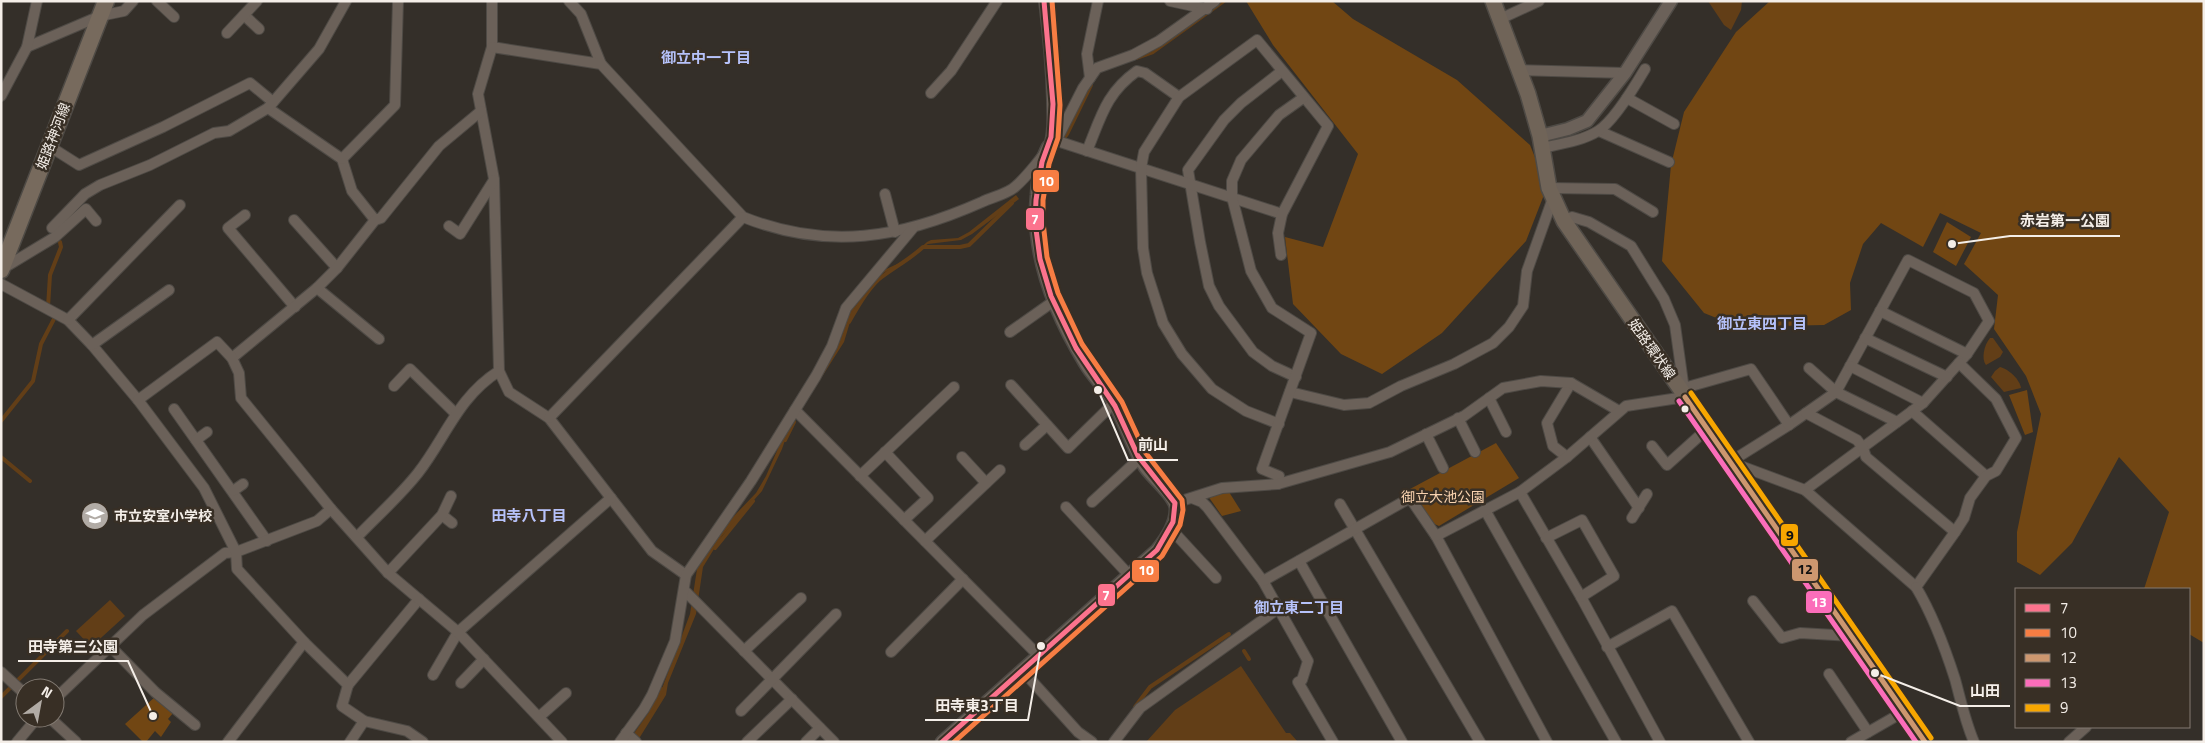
<svg xmlns="http://www.w3.org/2000/svg" width="2205" height="743" font-family="'Titillium Web','Noto Sans JP',sans-serif">
<rect width="100%" height="100%" fill="#342f29"/>
<!-- green -->
<g fill="#714613">
<path d="M1246 1H1332L1353 19 1457 80 1530 145 1547 187 1526 241 1442 333 1382 374 1341 354 1293 304 1285 237 1323 247 1358 154 1273 45Z"/>
<path d="M1770 1H2204V643L2189 634V589H2144L2169 512 2119 457 2072 543 2040 575 2017 562V532L2041 414 2026 376 1994 329 1998 295 1964 264 1981 233 1940 213 1923 247 1881 223 1863 244 1850 283 1851 310 1824 325 1739 327 1704 313 1662 261 1671 165 1684 112 1736 32Z"/>
<path d="M1947 222 1971 237 1956 266 1933 252Z"/>
<path d="M2027 390 2033 432 2025 435 2009 395Z"/>
<path d="M1496 443 1519 478 1439 526 1430 522 1410 489Z"/>
<path d="M1216 492H1229L1241 511 1222 516 1208 496Z"/>
<path d="M156 696 174 712 168 719 171 722 161 737 155 731 146 742H143L125 724Z"/>
</g>
<!-- water -->
<g fill="#623e17">
<path d="M1708 1H1742L1741 10 1731 30 1724 25Z"/>
<path d="M1016 195 1019 199 972 234 961 240 928 244 918 250 911 259 883 273 863 293 853 312 844 342 789 429 782 449 762 491 722 536 703 567 696 614 668 683 666 695 640 737 635 742H628L658 699 690 614 697 569 716 539 733 517 756 493 766 476 787 428 841 338 849 314 862 292 882 271 908 259 927 242 931 240 958 238 969 232Z"/>
<path d="M1990 338H1993L2003 352 2000 357 1986 365C1981 359 1984 345 1990 338Z"/>
<path d="M2000 367C2009 369 2020 380 2021 388L2004 392 1991 377 1995 371Z"/>
<path d="M110 600 125 616 91 647 76 631Z"/>
<path d="M1241 666 1286 733H1290L1298 742H1146L1175 710Z"/>
</g>
<g fill="none" stroke-linecap="round" stroke-linejoin="round">
<!-- stream -->
<g stroke="#623e17" stroke-width="4">
<path d="M1136 58 1153 52 1224 1"/>
<path d="M1053 153 1067 134 1091 85"/>
<path d="M48 307 50 275 61 247 60 242"/>
<path d="M849 322C857 308 866 291 878 280 893 268 909 260 923 247H960L969 245 1012 203"/>
<path d="M1 421 33 381 41 344 55 317 53 316"/>
<path d="M785 440 794 422"/>
<path d="M1 457 30 481"/>
<path d="M715 548 753 501"/>
<path d="M1244 651 1249 659"/>
<path d="M1 697 67 631"/>
<path d="M1135 707 1150 687 1229 634"/>
<path d="M650 711 662 689"/>
</g>
<!-- minor casing -->
<g stroke="#4e4a45" stroke-width="12">
<g id="minor">
<path d="M157 1 174 17"/>
<path d="M492 1V47L478 94 494 179 499 371 509 392 549 418 652 551 686 575"/>
<path d="M569 1 581 14 601 64"/>
<path d="M1170 1 1207 9"/>
<path d="M244 15 259 29"/>
<path d="M1500 19 1539 1"/>
<path d="M227 33 257 1"/>
<path d="M27 47 100 16 124 11 133 1"/>
<path d="M492 47 601 64 743 217C828 251 901 238 982 202 992 197 1008 194 1016 186 1024 179 1046 154 1049 145 1054 131 1052 114 1052 100 1051 67 1048 34 1044 1"/>
<path d="M1519 70 1625 73"/>
<path d="M1282 71 1241 103 1224 120 1188 170 1200 242 1209 286 1219 306 1253 352 1272 366 1296 377"/>
<path d="M1090 78 1087 54 1098 1"/>
<path d="M931 93 951 71 997 1"/>
<path d="M1 96 27 47 37 1"/>
<path d="M1627 98 1674 124"/>
<path d="M268 108 342 159 352 191 375 220"/>
<path d="M1599 131 1669 162"/>
<path d="M1051 139 1282 214"/>
<path d="M1056 141 1083 88 1097 68 1133 55 1159 41 1215 1"/>
<path d="M49 146 79 165 163 127 250 83 273 102"/>
<path d="M1542 148C1560 144 1582 141 1598 131 1614 121 1635 86 1645 69"/>
<path d="M1087 151C1101 117 1106 93 1137 71L1145 73 1179 97"/>
<path d="M342 159 395 105 398 1"/>
<path d="M1549 188 1615 189 1653 212"/>
<path d="M885 194 895 232"/>
<path d="M245 215 228 228 295 307"/>
<path d="M294 220 337 268"/>
<path d="M449 226 460 234 494 180"/>
<path d="M52 228 85 194 100 185 150 165 214 133 229 131 268 108 319 49 346 1"/>
<path d="M1908 260 1974 293 1989 321 1967 354 1923 403 1805 490 1730 462 1789 425 1836 392Z"/>
<path d="M2 269 55 237 86 209 96 221"/>
<path d="M1 284 68 320 92 345 138 400"/>
<path d="M317 288 379 339"/>
<path d="M1880 311 1967 354"/>
<path d="M68 320 180 205"/>
<path d="M1010 332 1054 301"/>
<path d="M1865 338 1947 377"/>
<path d="M92 345 169 290"/>
<path d="M232 358 317 288 337 268 375 220 381 218 439 146 481 111"/>
<path d="M1850 366 1923 403"/>
<path d="M1809 368 1836 392 1897 422"/>
<path d="M1011 385 1068 448 1114 403"/>
<path d="M394 386 410 369 456 414"/>
<path d="M1684 388 1751 369 1789 425"/>
<path d="M1290 392 1344 405 1369 403 1401 386 1454 364 1493 343 1509 327 1523 306 1527 271 1553 198"/>
<path d="M1489 398 1506 432"/>
<path d="M174 409 267 541"/>
<path d="M795 410 1038 655"/>
<path d="M1912 411 1986 476"/>
<path d="M1806 413 1857 440 1863 448 1866 457 1955 532"/>
<path d="M549 418 743 217"/>
<path d="M1458 418 1475 452"/>
<path d="M1279 424 1246 411 1212 389 1182 354 1163 323 1147 273 1143 248 1141 168 1144 152 1179 97 1257 40 1328 126 1282 214 1278 233 1281 255"/>
<path d="M1426 434 1443 468"/>
<path d="M1590 437 1639 508"/>
<path d="M196 440 207 432"/>
<path d="M1025 445 1047 425"/>
<path d="M1652 446 1667 465 1707 429"/>
<path d="M885 452 928 498 904 520"/>
<path d="M962 457 986 483"/>
<path d="M1567 457 1553 446 1547 423 1571 383"/>
<path d="M860 476 954 387"/>
<path d="M1278 484 1279 476 1262 469 1311 333 1272 308 1251 271 1232 197V181L1241 160 1279 115 1303 98"/>
<path d="M1805 490 1916 587 1955 532 1964 518 1970 498 1986 476 1996 471 2016 438 1996 399 1959 363"/>
<path d="M233 491 243 484"/>
<path d="M1520 492 1581 597 1660 742"/>
<path d="M1192 498 1202 502 1207 507 1263 581 1308 661 1302 680 1298 682 1333 742"/>
<path d="M1092 502 1140 458"/>
<path d="M1175 503 1222 488 1278 484 1390 452 1464 416 1503 388 1541 381 1571 383 1619 411"/>
<path d="M1340 504 1480 742"/>
<path d="M1066 507 1129 575"/>
<path d="M1485 510 1616 742"/>
<path d="M442 515 452 523"/>
<path d="M1632 518 1647 494"/>
<path d="M1171 529 1216 578"/>
<path d="M1436 536 1547 742"/>
<path d="M357 537C377 516 400 496 418 473 446 437 458 397 499 371"/>
<path d="M1546 538 1582 520 1614 576 1581 597"/>
<path d="M925 541 1000 470"/>
<path d="M1299 561 1402 742"/>
<path d="M388 573 442 515 451 496"/>
<path d="M1263 581 1410 498 1436 536 1520 492 1567 457 1626 406 1685 397 1675 325 1664 299 1631 246 1589 222 1572 217 1564 221"/>
<path d="M1916 587C1931 612 1946 651 1955 679 1961 701 1965 721 1974 742"/>
<path d="M684 590 834 742"/>
<path d="M1753 601 1782 638 1800 633 1852 636"/>
<path d="M110 646 155 692 195 725"/>
<path d="M1607 647 1672 611 1749 742"/>
<path d="M744 651 801 598"/>
<path d="M891 652 963 579"/>
<path d="M1022 670 1078 732 1092 742"/>
<path d="M1 672 25 694"/>
<path d="M1829 674 1868 732"/>
<path d="M433 675 458 632 611 498"/>
<path d="M461 683 484 659"/>
<path d="M348 685 419 599"/>
<path d="M55 699 143 615 225 553 236 552 317 521 331 509"/>
<path d="M741 711 836 614"/>
<path d="M539 717 566 693"/>
<path d="M50 718 76 742"/>
<path d="M626 733 636 742"/>
<path d="M17 742 37 718"/>
<path d="M228 742 304 642"/>
<path d="M350 742 364 721"/>
<path d="M423 742 407 731 364 721 342 706 348 685 304 642 237 569 236 552 204 488 138 400 217 342 232 358 239 373 241 398 331 509 388 573 458 632 562 742"/>
<path d="M620 742 644 709 652 695 675 641 686 575 751 481 816 376 832 346 846 308 913 228"/>
<path d="M747 742 792 699"/>
<path d="M806 742 820 728"/>
<path d="M1114 742 1140 708 1279 608"/>
<path d="M1851 742 1905 711"/>
<path d="M2069 742 2086 727"/>
</g>
</g>
<!-- tertiary casing -->
<g stroke="#4e4a45" stroke-width="15">
<g id="tertiary">
<path d="M1540 136 1568 129 1587 121 1625 73 1671 1"/>
<path d="M942 742 1157 550C1166 539 1176 524 1176 509 1176 496 1153 479 1145 467 1132 447 1126 424 1114 403 1106 388 1093 377 1085 363 1054 312 1031 255 1037 195 1038 178 1040 162 1048 147"/>
</g>
</g>
<!-- secondary casing -->
<g stroke="#4e4a45" stroke-width="18">
<path id="secondary" d="M1493 1 1528 94 1540 136 1549 188 1564 221 1925 742"/>
</g>
<!-- primary casing -->
<g stroke="#4e4a45" stroke-width="19">
<path id="primary" d="M1 270 106 1"/>
</g>
<!-- minor -->
<use href="#minor" stroke="#6b6159" stroke-width="10"/>
<!-- tertiary -->
<use href="#tertiary" stroke="#6b6159" stroke-width="12"/>
<!-- secondary -->
<use href="#secondary" stroke="#706458" stroke-width="15"/>
<!-- primary -->
<use href="#primary" stroke="#776a5d" stroke-width="16"/>
<!-- bus-1 casing -->
<g stroke="#382f25" stroke-width="9">
<path id="bus-1" d="M942 742 1157 550 1173 522 1175 503 1138 456 1115 406 1076 348 1051 296 1040 259 1035 222 1036 200 1042 162 1051 137 1053 104 1044 1"/>
</g>
<!-- bus-2 casing -->
<g stroke="#382f25" stroke-width="9">
<path id="bus-2" d="M954 742 1162 556 1180 525 1183 510 1182 500 1145 452 1122 402 1082 344 1058 293 1047 257 1043 222V200L1049 164 1058 138 1060 105 1052 1"/>
</g>
<!-- bus-3 casing -->
<g stroke="#382f25" stroke-width="9">
<path id="bus-3" d="M1685 397 1925 742"/>
</g>
<!-- bus-4 casing -->
<g stroke="#382f25" stroke-width="9">
<path id="bus-4" d="M1679 401 1916 742"/>
</g>
<!-- bus-5 casing -->
<g stroke="#382f25" stroke-width="9">
<path id="bus-5" d="M1691 393 1931 738"/>
</g>
<!-- bus-1 -->
<use href="#bus-1" stroke="#fc738d" stroke-width="5"/>
<!-- bus-2 -->
<use href="#bus-2" stroke="#f77d43" stroke-width="5"/>
<!-- bus-3 -->
<use href="#bus-3" stroke="#cd976f" stroke-width="5"/>
<!-- bus-4 -->
<use href="#bus-4" stroke="#fb6dba" stroke-width="5"/>
<!-- bus-5 -->
<use href="#bus-5" stroke="#f7a600" stroke-width="5"/>
</g>
<!-- icons -->
<defs>
<g id="school-disc" transform="scale(1.4375)"><circle r="9.5" fill="#b1aba5" stroke="#382f25"/><path d="M0-5L7-2L0 1L-7-2ZM-4 1L0 2.5L4 1V4Q0 6-4 4Z" fill="#fff"/></g>
</defs>
<g fill-rule="evenodd">
<use href="#school-disc" x="95" y="516"/>
</g>
<!-- markers -->
<circle fill="#f4eee8" stroke="#382f25" stroke-width="2" cx="1685" cy="409" r="4.5"/>
<g text-anchor="middle" stroke-width="5" stroke-linejoin="round" paint-order="stroke">
<!-- street labels -->
<g font-size="14" fill="#f4eee8" stroke="#382f25">
<text transform="translate(53 136) rotate(-69)" y="5">姫路神河線</text>
<text transform="translate(1652 349) rotate(55)" y="5">姫路環状線</text>
</g>
<!-- park labels -->
<g font-size="14" fill="#f9d3af" stroke="#382f25">
<text x="1443" y="502">御立大池公園</text>
</g>
<!-- poi labels -->
<g font-size="14" font-weight="bold" fill="#f4eee8" stroke="#382f25" text-anchor="start">
<text x="114" y="521">市立安室小学校</text>
</g>
<!-- neighbourhood labels -->
<g font-size="15" font-weight="bold" fill="#b6c2fa" stroke="#382f25">
<text x="706" y="63">御立中一丁目</text>
<text x="1762" y="329">御立東四丁目</text>
<text x="529" y="521">田寺八丁目</text>
<text x="1299" y="613">御立東二丁目</text>
</g>
</g>
<!-- callouts -->
<path fill="none" stroke="#f4eee8" stroke-width="2" d="M1952 244L2010 236H2120M1098 390L1128 460H1178M153 716L128 661H18M1875 673L1960 706H2010M1041 646L1028 720H925"/>
<g fill="#f4eee8" stroke="#382f25" stroke-width="2">
<circle cx="1952" cy="244" r="5"/>
<circle cx="1098" cy="390" r="5"/>
<circle cx="153" cy="716" r="5"/>
<circle cx="1875" cy="673" r="5"/>
<circle cx="1041" cy="646" r="5"/>
</g>
<g font-size="15" text-anchor="middle" font-weight="bold" fill="#f4eee8" stroke="#382f25" stroke-width="5" stroke-linejoin="round" paint-order="stroke">
<text x="2065" y="226">赤岩第一公園</text>
<text x="1153" y="450">前山</text>
<text x="73" y="652">田寺第三公園</text>
<text x="1985" y="696">山田</text>
<text x="977" y="711">田寺東3丁目</text>
</g>
<g stroke="#382f25" stroke-width="2">
<rect x="1032" y="169" width="28" height="24" rx="5" fill="#f77d43"/>
<rect x="1025" y="207" width="20" height="24" rx="5" fill="#fc738d"/>
<rect x="1780" y="523" width="19" height="24" rx="5" fill="#f7a600"/>
<rect x="1791" y="558" width="28" height="24" rx="5" fill="#cd976f"/>
<rect x="1131" y="559" width="29" height="24" rx="5" fill="#f77d43"/>
<rect x="1097" y="583" width="19" height="24" rx="5" fill="#fc738d"/>
<rect x="1805" y="590" width="28" height="24" rx="5" fill="#fb6dba"/>
</g>
<g font-size="14" text-anchor="middle" font-weight="bold" fill="#fff">
<text x="1046" y="186">10</text>
<text x="1035" y="224">7</text>
<text x="1146" y="575">10</text>
<text x="1106" y="600">7</text>
<text x="1819" y="607">13</text>
</g>
<g font-size="14" text-anchor="middle" font-weight="bold" fill="#111">
<text x="1790" y="540">9</text>
<text x="1805" y="574">12</text>
</g>
<!-- border -->
<rect width="2205" height="743" fill="none" stroke="#f4eee8" stroke-width="5"/>
<!-- legend -->
<rect x="2015" y="588" width="175" height="140" fill="#382f25" stroke="#837b73"/>
<rect x="2025" y="604" width="25" height="8" fill="#fc738d" stroke="#837b73"/>
<text x="2060" y="613" font-size="15" fill="#f4eee8">7</text>
<rect x="2025" y="629" width="25" height="8" fill="#f77d43" stroke="#837b73"/>
<text x="2060" y="638" font-size="15" fill="#f4eee8">10</text>
<rect x="2025" y="654" width="25" height="8" fill="#cd976f" stroke="#837b73"/>
<text x="2060" y="663" font-size="15" fill="#f4eee8">12</text>
<rect x="2025" y="679" width="25" height="8" fill="#fb6dba" stroke="#837b73"/>
<text x="2060" y="688" font-size="15" fill="#f4eee8">13</text>
<rect x="2025" y="704" width="25" height="8" fill="#f7a600" stroke="#837b73"/>
<text x="2060" y="713" font-size="15" fill="#f4eee8">9</text>
<!-- north arrow -->
<g transform="translate(40 703) rotate(32)"><circle r="24" fill="#382f25" stroke="#837b73"/>
<path d="M0-4L9 19L0 12L-9 19Z" fill="#b1aba5"/>
<text y="-8" font-size="14" font-weight="bold" text-anchor="middle" fill="#f4eee8">N</text>
</g>
</svg>
